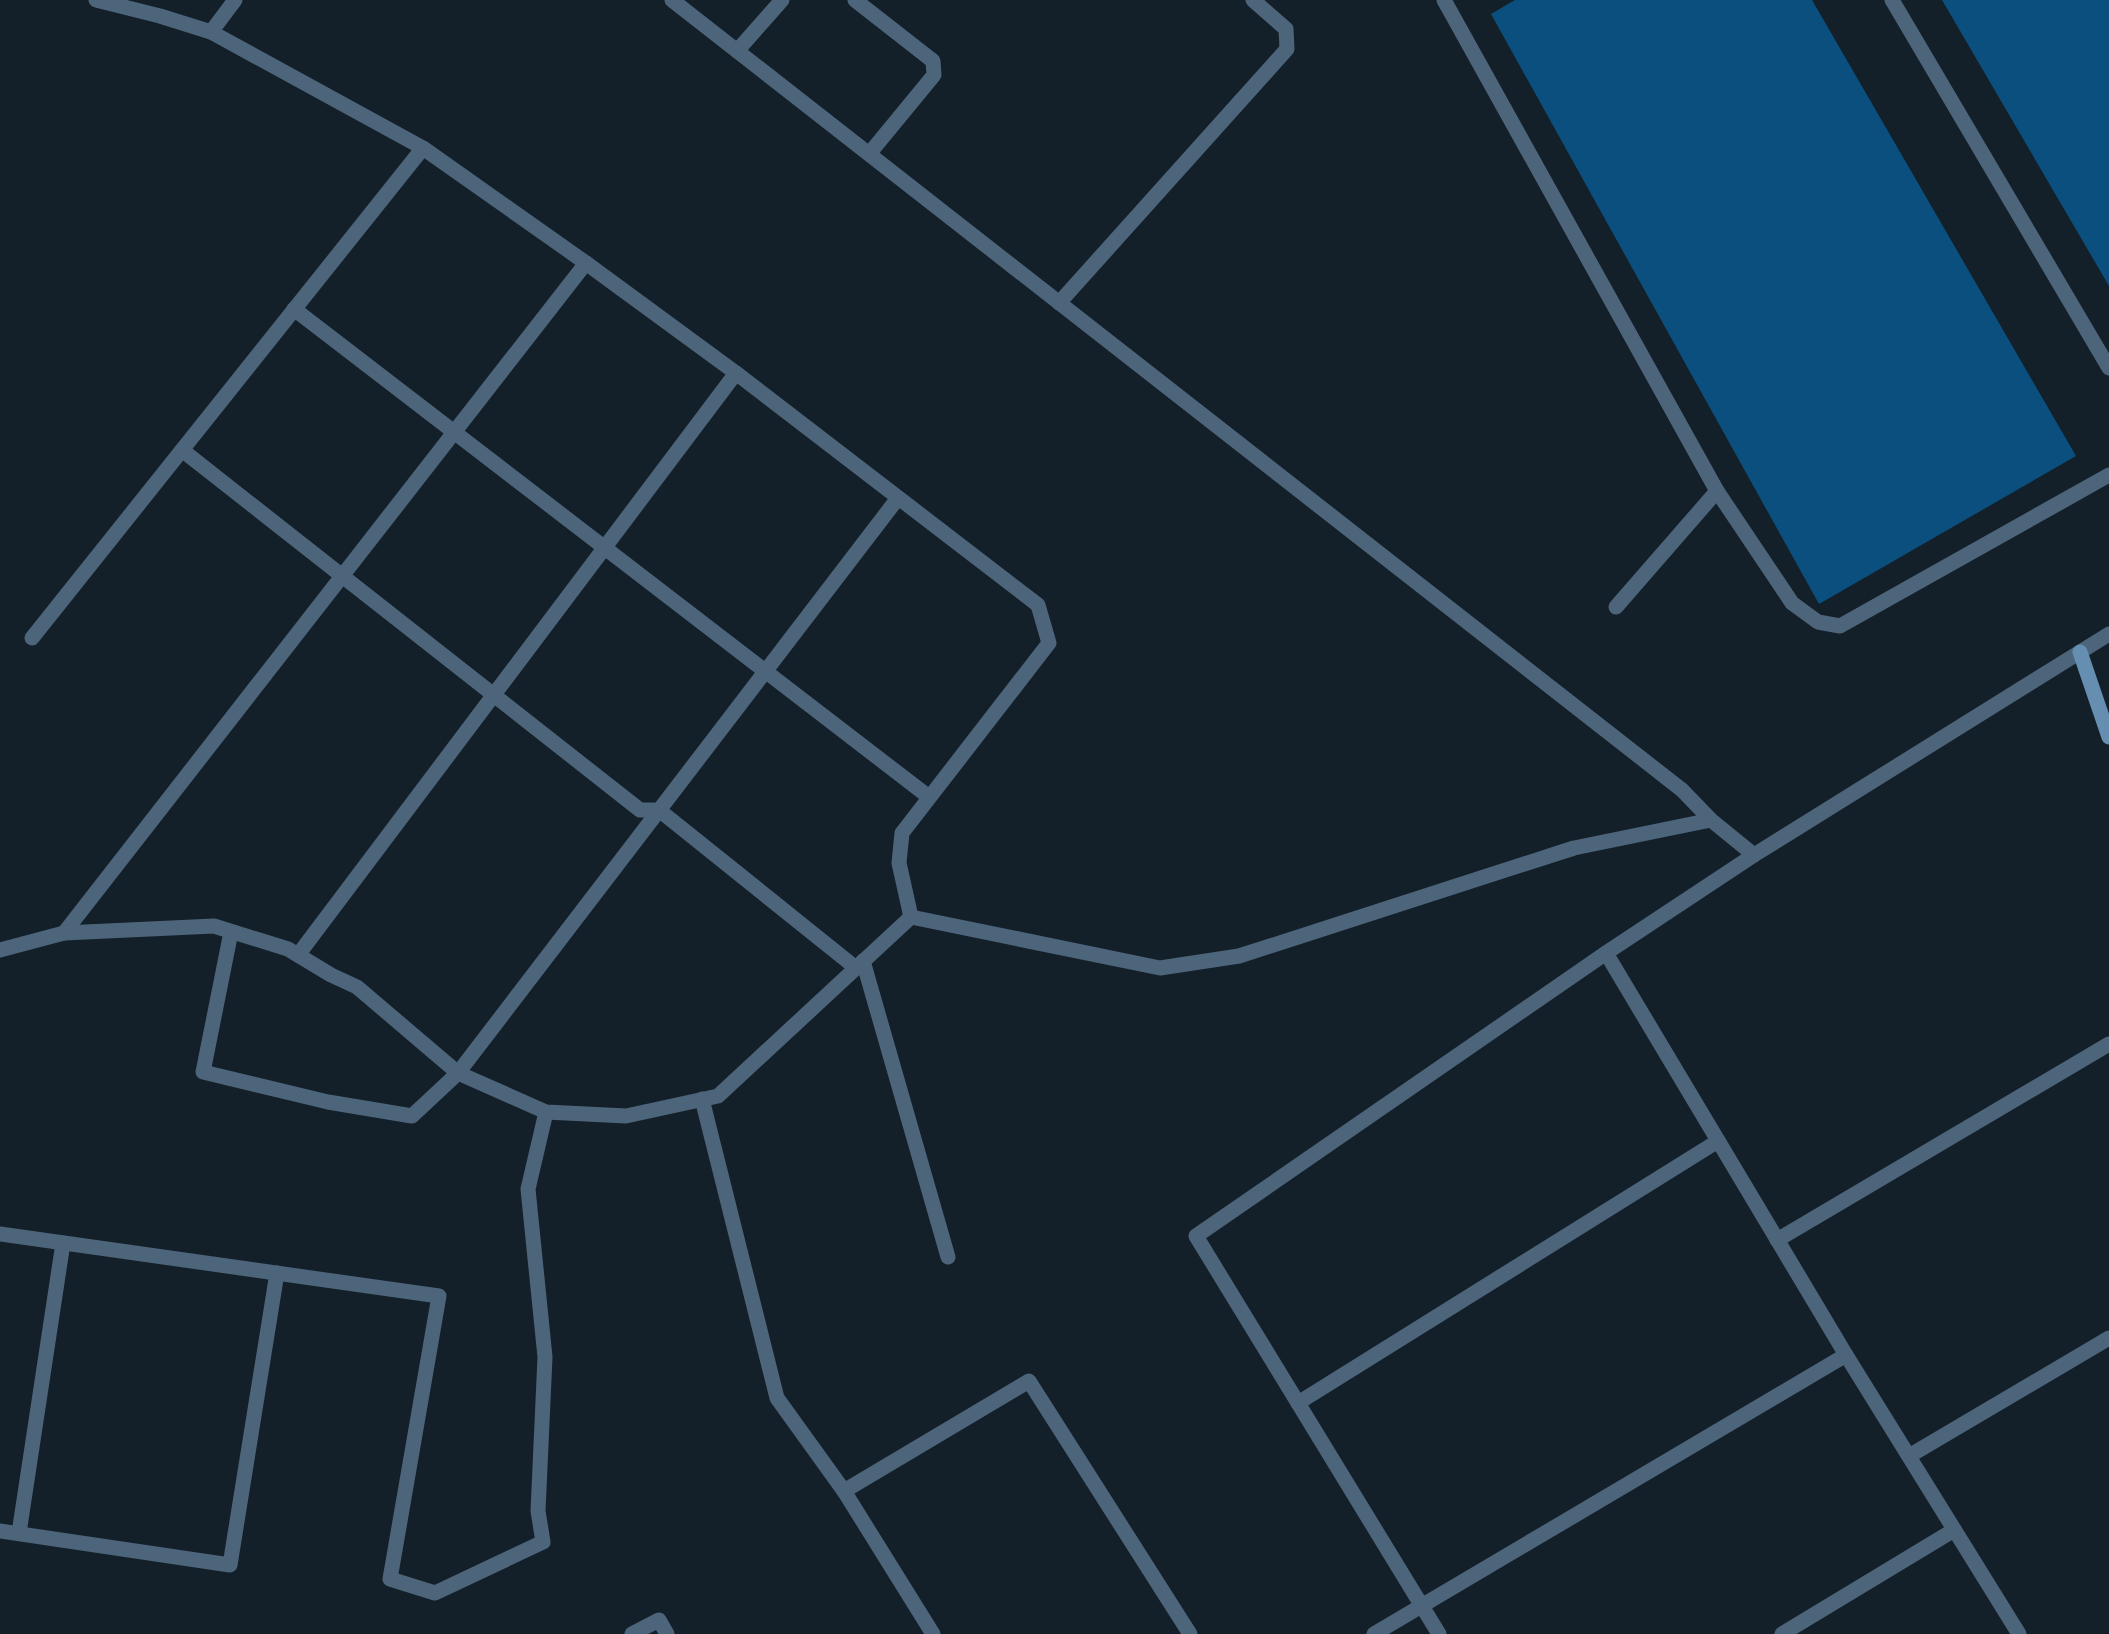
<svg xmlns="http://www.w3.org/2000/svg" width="2109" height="1634" font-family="Poppins,sans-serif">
<rect width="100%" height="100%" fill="#142029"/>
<!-- building -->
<g fill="#0a4f7d">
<path d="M1515 0H1812L2076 456 1819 604 1491 14Z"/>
<path d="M1942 0H2109V286Z"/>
</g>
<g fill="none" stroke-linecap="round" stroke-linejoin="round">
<!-- lane -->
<g stroke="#4d657a" stroke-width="15">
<path d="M1444 0 1717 491 1792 603 1818 622 1840 626 2109 475"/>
<path d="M1892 0 2109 368"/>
<path d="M1616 607 1717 491"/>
</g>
<!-- street -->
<g stroke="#4d657a" stroke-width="15">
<path d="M96 0 160 16 211 32 423 148 586 263 736 373 1038 605 1049 643 902 833 899 863 911 917"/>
<path d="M672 0 1682 790 1711 820 1754 855"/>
<path d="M855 0 933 61 934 75 869 154"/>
<path d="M211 32 235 0"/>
<path d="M737 51 782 0"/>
<path d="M1059 303 1287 49 1286 29 1253 0"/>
<path d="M294 309 929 797"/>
<path d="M182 450 640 810H659L856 968"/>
<path d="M32 638 423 148"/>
<path d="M911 917 1160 968 1239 956 1574 848 1711 820"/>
<path d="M231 932 203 1072 328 1102 412 1116 458 1073 898 498"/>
<path d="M64 933 586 263"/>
<path d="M0 950 64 933 214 926 288 949 331 975 357 987 458 1073 546 1112 626 1116 718 1096 911 917"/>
<path d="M1606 953 1846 1355 2019 1634"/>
<path d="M298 955 736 373"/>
<path d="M863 961 948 1257"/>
<path d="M702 1099 777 1398 844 1491"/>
<path d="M0 1234 439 1296 390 1579 435 1593 543 1542 538 1511 545 1357 528 1189 546 1112"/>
<path d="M1777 1240 2109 1044"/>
<path d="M1298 1403 1718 1141"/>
<path d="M1909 1456 2109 1338"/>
<path d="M0 1531 230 1565 277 1273"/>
<path d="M19 1533 63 1243"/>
<path d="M632 1634 659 1620 667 1634"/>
<path d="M933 1634 844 1491 1029 1381 1190 1634"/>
<path d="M1374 1634 1846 1355"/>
<path d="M1439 1634 1196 1236 1606 953 1754 855 2109 634"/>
<path d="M1782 1634 1954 1530"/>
</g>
<!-- secondary -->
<path stroke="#668eb0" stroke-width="15" d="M2080 652 2109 737"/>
</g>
</svg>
